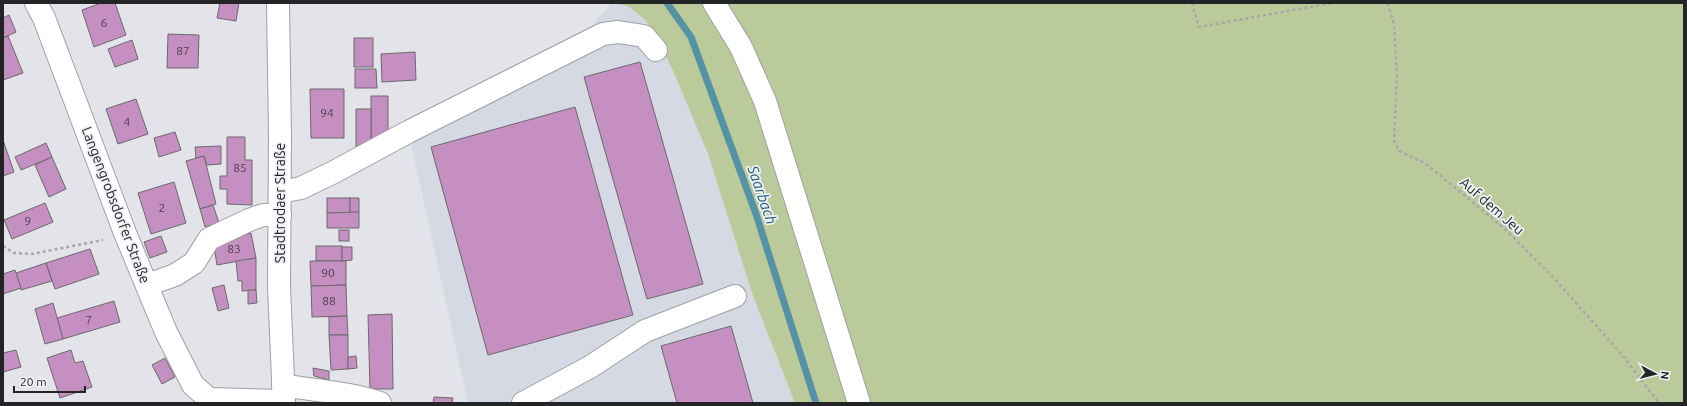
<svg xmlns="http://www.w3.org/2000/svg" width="1687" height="406" font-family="Ubuntu,sans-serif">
<rect width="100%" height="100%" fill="#e2e4e9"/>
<!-- built -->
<path fill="#d4d9e4" d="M611 4 628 6 644 19 653 30 674 73 708 154 753 296 795 403H468L407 125 585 33Z"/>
<!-- green -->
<path fill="#bbca9a" d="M609 3H1684V403H795L753 296 708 154 674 73 653 30 644 19 628 6Z"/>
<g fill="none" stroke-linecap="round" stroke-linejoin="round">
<!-- stream -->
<path stroke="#5592a6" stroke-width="7" d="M667 3 691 37 756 214 816 403"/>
</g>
<!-- building -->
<g fill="#c58fc1" stroke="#6d696c">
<path d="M101 3H115L126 35 94 47 82 10Z"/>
<path d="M220 3H239L236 21 217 18Z"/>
<path d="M9 15 16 32 3 38V18Z"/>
<path d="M168 34 199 35 198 68H167Z"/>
<path d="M8 36 23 73 3 80V38Z"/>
<rect x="354" y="38" width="19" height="29"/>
<path d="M132 40 138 59 115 67 108 49Z"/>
<path d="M415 52 416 80 382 82 381 54Z"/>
<path d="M640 62 703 284 647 299 584 77Z"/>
<path d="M355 69H376L377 88H355Z"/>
<path d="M310 89H344V138H311Z"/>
<path d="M371 96H388V131L371 141Z"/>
<path d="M136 99 148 134 118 144 106 109Z"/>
<path d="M575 107 633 315 488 355 431 147Z"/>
<path d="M356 109H371V141L356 148Z"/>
<path d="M175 132 181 150 159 157 154 138Z"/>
<path d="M227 137H245V160H252V205L227 204V189H220V176H227Z"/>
<path d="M3 140 14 172 3 176Z"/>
<path d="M46 143 52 157 21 170 15 157Z"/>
<path d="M221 146V164L207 165 204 156 196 158 195 147Z"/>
<path d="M204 156 216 204 200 209 186 161Z"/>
<path d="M52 157 66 189 49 197 35 165Z"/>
<path d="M174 182 186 223 151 234 138 193Z"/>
<rect x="327" y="198" width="23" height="15"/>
<path d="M350 198H359V212L350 213Z"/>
<path d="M45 203 53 222 12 239 4 220Z"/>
<path d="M213 205 219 223 205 227 200 209Z"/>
<path d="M359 212V228H327V213Z"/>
<rect x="339" y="230" width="10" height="11"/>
<path d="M251 233 256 258 217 265 213 240Z"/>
<path d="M161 236 167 252 150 258 144 242Z"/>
<rect x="316" y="246" width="26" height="15"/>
<path d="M342 247H352V260L342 261Z"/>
<path d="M90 249 99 274 55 289 46 263Z"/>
<path d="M256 258V290L242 291V281H238L236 261Z"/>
<path d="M310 261H346V285L311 286Z"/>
<path d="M46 263 52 281 21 290 16 273Z"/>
<path d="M15 270 21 288 3 294V274Z"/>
<path d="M224 285 229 308 218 311 212 288Z"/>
<path d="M346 285 347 316 312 317 311 286Z"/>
<path d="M248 290H256L257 303 248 304Z"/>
<path d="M114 301 120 322 63 339 57 318Z"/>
<path d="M53 303 63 339 45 344 35 309Z"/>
<path d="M392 314 393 389H370L368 315Z"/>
<path d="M347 316 348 335H329V317Z"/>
<path d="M731 326 753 403H677L661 346Z"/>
<path d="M329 335H348V369L331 370Z"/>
<path d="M16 350 21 367 3 372V353Z"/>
<path d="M71 350 75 363 83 361 92 387 60 398 47 358Z"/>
<path d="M356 356 357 368 348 369V357Z"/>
<path d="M165 358 175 377 162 384 152 365Z"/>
<path d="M313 368 329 371V380L314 376Z"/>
<path d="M434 397 453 398 452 403H433Z"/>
</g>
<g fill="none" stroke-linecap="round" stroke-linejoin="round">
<!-- minor casing -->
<g stroke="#9ea0a4" stroke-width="24">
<g id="minor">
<path d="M36 3 44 18 125 233 166 332 193 385 209 399 283 401"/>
<path d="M714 3 741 47 765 101 859 403"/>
<path d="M280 192 301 188 334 172 408 132 603 34 618 32 644 36 656 50"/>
<path d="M147 285 175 275 194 263 209 239 249 220 263 215H280"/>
<path d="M283 385C315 391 348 392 380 403"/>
<path d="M523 403 590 367 645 331 735 296"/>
</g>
</g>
<!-- major casing -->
<g stroke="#9ea0a4" stroke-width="24">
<path id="major" d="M278 3 280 137 279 286 284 403"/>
</g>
<!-- path -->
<g stroke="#a5a7aa" stroke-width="2.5" stroke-dasharray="3 3" stroke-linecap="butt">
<path d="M1192 3 1199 27 1332 3"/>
<path d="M1388 3 1394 25 1397 76 1394 141 1399 151 1425 163 1504 228 1553 277 1624 357 1659 403"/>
<path d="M3 246 14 253 32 254 103 240"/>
</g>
<!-- minor -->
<use href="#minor" stroke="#fff" stroke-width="22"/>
<!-- major -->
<use href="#major" stroke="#fff" stroke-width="22"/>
</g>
<g text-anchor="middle" stroke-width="3.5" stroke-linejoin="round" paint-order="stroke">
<!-- number labels -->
<g font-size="12" fill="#4c3f4c">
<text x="104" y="27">6</text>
<text x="183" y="55">87</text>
<text x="327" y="117">94</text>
<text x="127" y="126">4</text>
<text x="240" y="172">85</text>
<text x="162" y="212">2</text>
<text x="28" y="225">9</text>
<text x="234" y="253">83</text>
<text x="328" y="277">90</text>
<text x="329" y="305">88</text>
<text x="89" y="324">7</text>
</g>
<!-- street labels -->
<g font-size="14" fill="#232425" stroke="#f0f1f6">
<text transform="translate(280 203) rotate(-90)" y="5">Stadtrodaer Straße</text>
<text transform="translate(116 205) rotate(69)" y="5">Langengrobsdorfer Straße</text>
<text transform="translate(1492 206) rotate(41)" y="5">Auf dem Jeu</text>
</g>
<!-- water labels -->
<g font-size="15" font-style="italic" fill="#1c6075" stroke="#f0f1f6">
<text transform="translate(762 195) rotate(71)" y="5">Saarbach</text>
</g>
</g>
<!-- border -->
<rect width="1687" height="406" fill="none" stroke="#232425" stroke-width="8"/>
<!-- north arrow -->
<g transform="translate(1655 374) rotate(97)" stroke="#f0f1f6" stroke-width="3" paint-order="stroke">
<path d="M0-3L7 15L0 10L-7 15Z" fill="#232425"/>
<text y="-6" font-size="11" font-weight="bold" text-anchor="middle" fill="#232425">N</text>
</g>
<!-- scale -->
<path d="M14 386v6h71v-6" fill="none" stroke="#232425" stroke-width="2"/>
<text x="20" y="386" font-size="12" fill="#232425" stroke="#f0f1f6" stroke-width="3" paint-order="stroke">20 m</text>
</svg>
